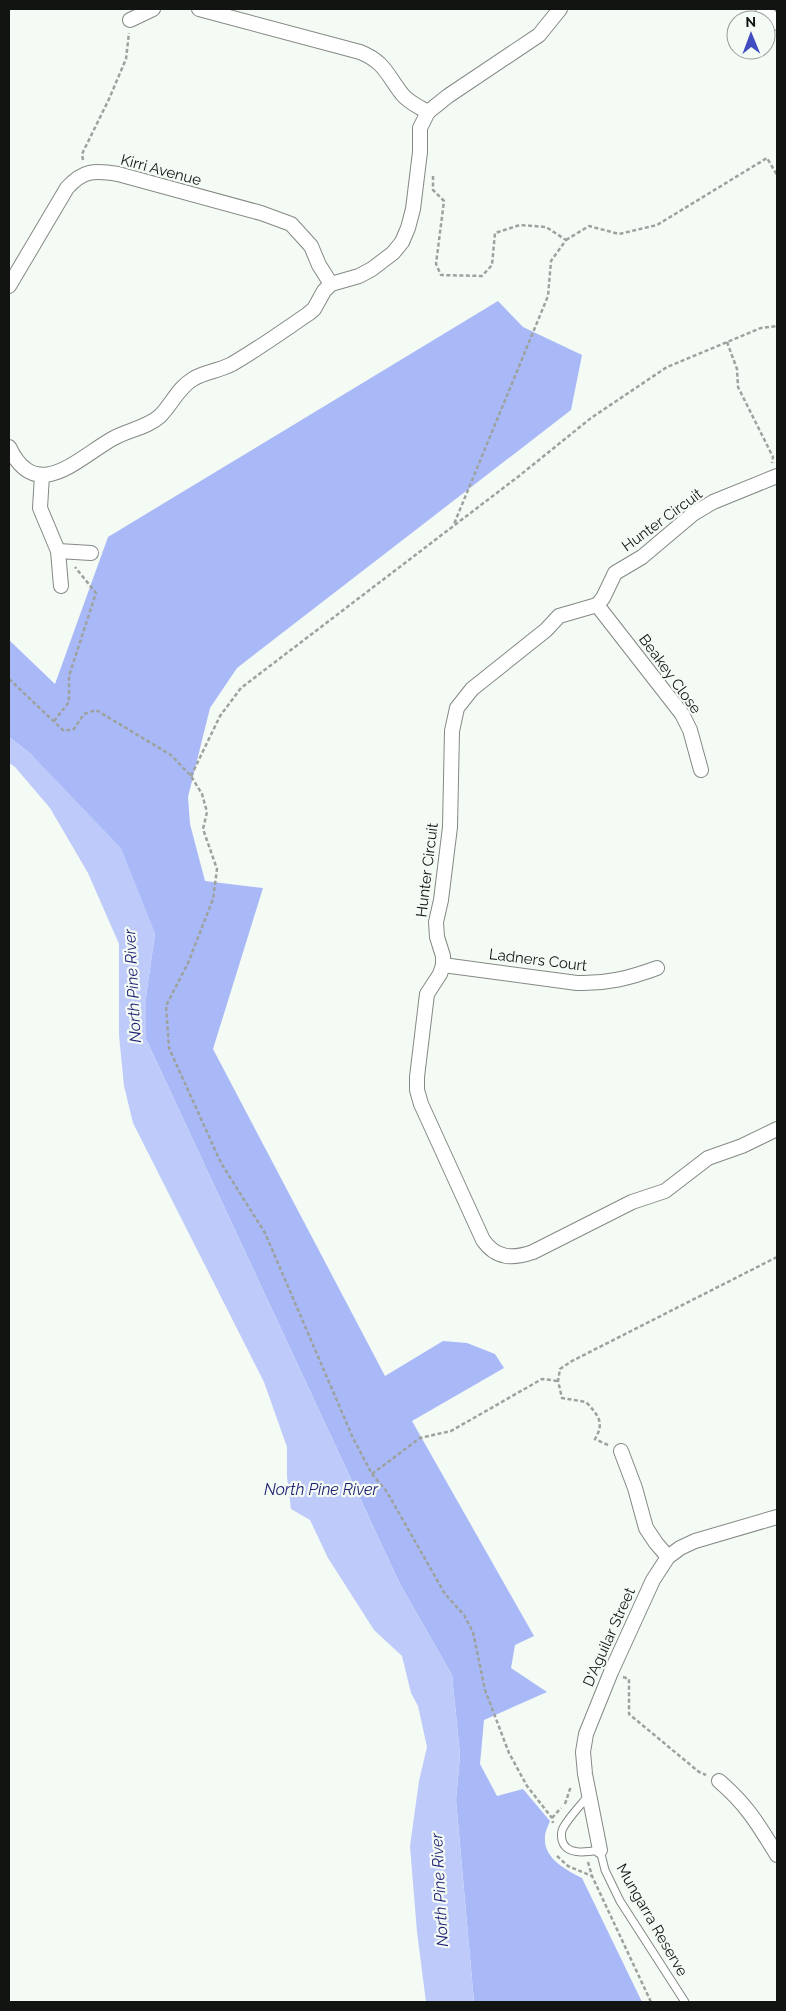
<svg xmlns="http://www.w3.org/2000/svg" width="786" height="2011" font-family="Raleway,sans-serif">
<rect width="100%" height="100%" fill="#f4faf4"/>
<!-- forest -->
<path fill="#a9b9f7" d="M498 301 523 327 582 355 571 410 237 668 210 708 188 797 190 824 205 881 263 888 213 1049 385 1376 443 1341 467 1343 495 1354 504 1368 412 1421 534 1636 515 1645 511 1668 547 1692 484 1720 480 1764 497 1796 523 1789 550 1821C548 1826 545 1832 545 1837 543 1858 566 1870 582 1878L642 2002H474L456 1800 460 1755 452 1675 400 1584 146 1039V997L155 933 31 754 9 737V640L55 684 108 537Z"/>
<!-- water -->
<path fill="#becafa" d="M9 737 31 754 121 848 155 933 146 997V1039L400 1584 452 1675 460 1755 456 1800 474 2002H426L417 1932 410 1846 419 1781 427 1747 418 1706 411 1693 402 1656 374 1630 328 1558 310 1520 291 1509 287 1477V1447L264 1382 133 1123 124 1086 119 1035V944L88 873 50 808 15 767 9 763Z"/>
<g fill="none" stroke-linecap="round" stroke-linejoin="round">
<!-- lane casing -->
<g stroke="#848984" stroke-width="9">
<path id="lane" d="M588 1796C580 1806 569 1817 563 1828 561 1832 561 1835 562 1840 566 1856 587 1852 600 1850L605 1870 620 1901 685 2002"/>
</g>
<!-- street casing -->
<g stroke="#848984" stroke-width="16">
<g id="street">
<path d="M199 9 360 52C385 62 387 75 402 94 408 102 419 107 428 112"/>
<path d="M763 9 777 23"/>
<path d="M130 20 153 9"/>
<path d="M9 286 67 188C83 170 95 170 118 174L261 213 291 224 311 246 319 265 331 284"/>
<path d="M9 447C36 504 77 459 112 439 127 430 147 428 160 416 172 404 178 388 193 379 204 372 219 371 232 364 258 349 283 331 308 314L314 309 324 291 331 284 359 276 372 269 393 253 402 242 408 228 413 209 420 152V128L428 112 448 96 539 35 560 9"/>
<path d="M42 475 40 508 58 551"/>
<path d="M777 476 713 502 693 514 642 557 615 573 603 598 597 605 559 616 546 630 472 689 457 708 452 731 450 827 441 900 436 922 437 937 443 956V965L440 974 427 994 417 1077V1090L421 1104 483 1240C496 1259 513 1259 533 1252L632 1202 665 1191 708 1158 742 1146 777 1129"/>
<path d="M61 586 58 551 91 553"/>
<path d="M597 605 682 714 690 730 701 770"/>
<path d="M443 965 577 983C606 984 630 978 657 968"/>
<path d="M621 1451 635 1488 646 1528 656 1543 668 1557"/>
<path d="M719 1781C747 1805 758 1824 777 1855"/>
<path d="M600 1850 585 1774 583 1752 586 1734 611 1672 653 1580 668 1557 680 1548 695 1541 777 1517"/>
</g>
</g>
<!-- path -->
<g stroke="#9ea29e" stroke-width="2.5" stroke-dasharray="4 2.5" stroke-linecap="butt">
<path d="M83 160 82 154 109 99 126 59 129 33"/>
<path d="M433 176V190L444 201 436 264 441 275 482 276 492 265 495 233 520 225 546 227 566 240 551 261 548 296 454 524"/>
<path d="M566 240 589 226 619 234 657 225 767 158 777 175"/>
<path d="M727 342 737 369 738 387 773 457 772 463"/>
<path d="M9 679 64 731 74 729 84 714 96 710 171 755 191 776 202 794 207 812 203 829 217 869 213 899 188 963 166 1006 169 1048 221 1163 265 1233 353 1438 372 1474 387 1492 445 1594 464 1615 473 1632 485 1690 509 1753 527 1786 552 1818 553 1823"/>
<path d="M54 721 69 702V676L96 593 75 567"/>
<path d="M191 776 220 716 241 688 519 476 591 418 667 367 761 328 777 326"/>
<path d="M608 1445 595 1439C605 1422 598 1415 586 1402L562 1398 558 1381 560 1369 572 1361 777 1257"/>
<path d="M372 1474 420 1438 451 1431 542 1379 558 1381"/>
<path d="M623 1677 629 1679V1714L699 1772 706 1775"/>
<path d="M565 1804 571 1786"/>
<path d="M552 1818 561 1808"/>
<path d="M557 1856 568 1866 592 1876"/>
<path d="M588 1862 592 1876 651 2002"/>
</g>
<!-- lane -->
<use href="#lane" stroke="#fff" stroke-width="7"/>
<!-- street -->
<use href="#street" stroke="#fff" stroke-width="14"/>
</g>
<g text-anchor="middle" stroke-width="4.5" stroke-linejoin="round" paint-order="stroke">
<!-- street labels -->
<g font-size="15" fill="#121412" stroke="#f4faf4">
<text transform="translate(161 170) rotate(15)" y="5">Kirri Avenue</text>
<text transform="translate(662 520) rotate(-36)" y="5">Hunter Circuit</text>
<text transform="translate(670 674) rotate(54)" y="5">Beakey Close</text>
<text transform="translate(427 870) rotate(-83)" y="5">Hunter Circuit</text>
<text transform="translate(538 960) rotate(7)" y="5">Ladners Court</text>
<text transform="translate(609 1637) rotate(-66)" y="5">D'Aguilar Street</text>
<text transform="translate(652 1920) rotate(60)" y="5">Mungarra Reserve</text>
</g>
<!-- water labels -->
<g font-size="16" font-style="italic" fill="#1c1d73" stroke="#f4faf4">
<text transform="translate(132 986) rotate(-93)" y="6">North Pine River</text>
<text x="321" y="1495">North Pine River</text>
<text transform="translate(439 1890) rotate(-93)" y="6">North Pine River</text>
</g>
</g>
<!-- border -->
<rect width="786" height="2011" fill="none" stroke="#121412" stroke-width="20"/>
<!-- north arrow -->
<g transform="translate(751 35) rotate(359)"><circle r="24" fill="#f4faf4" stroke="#9a9e9a"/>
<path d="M0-4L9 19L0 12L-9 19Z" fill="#414cc1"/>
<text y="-8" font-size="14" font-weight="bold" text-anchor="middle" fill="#121412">N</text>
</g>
</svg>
